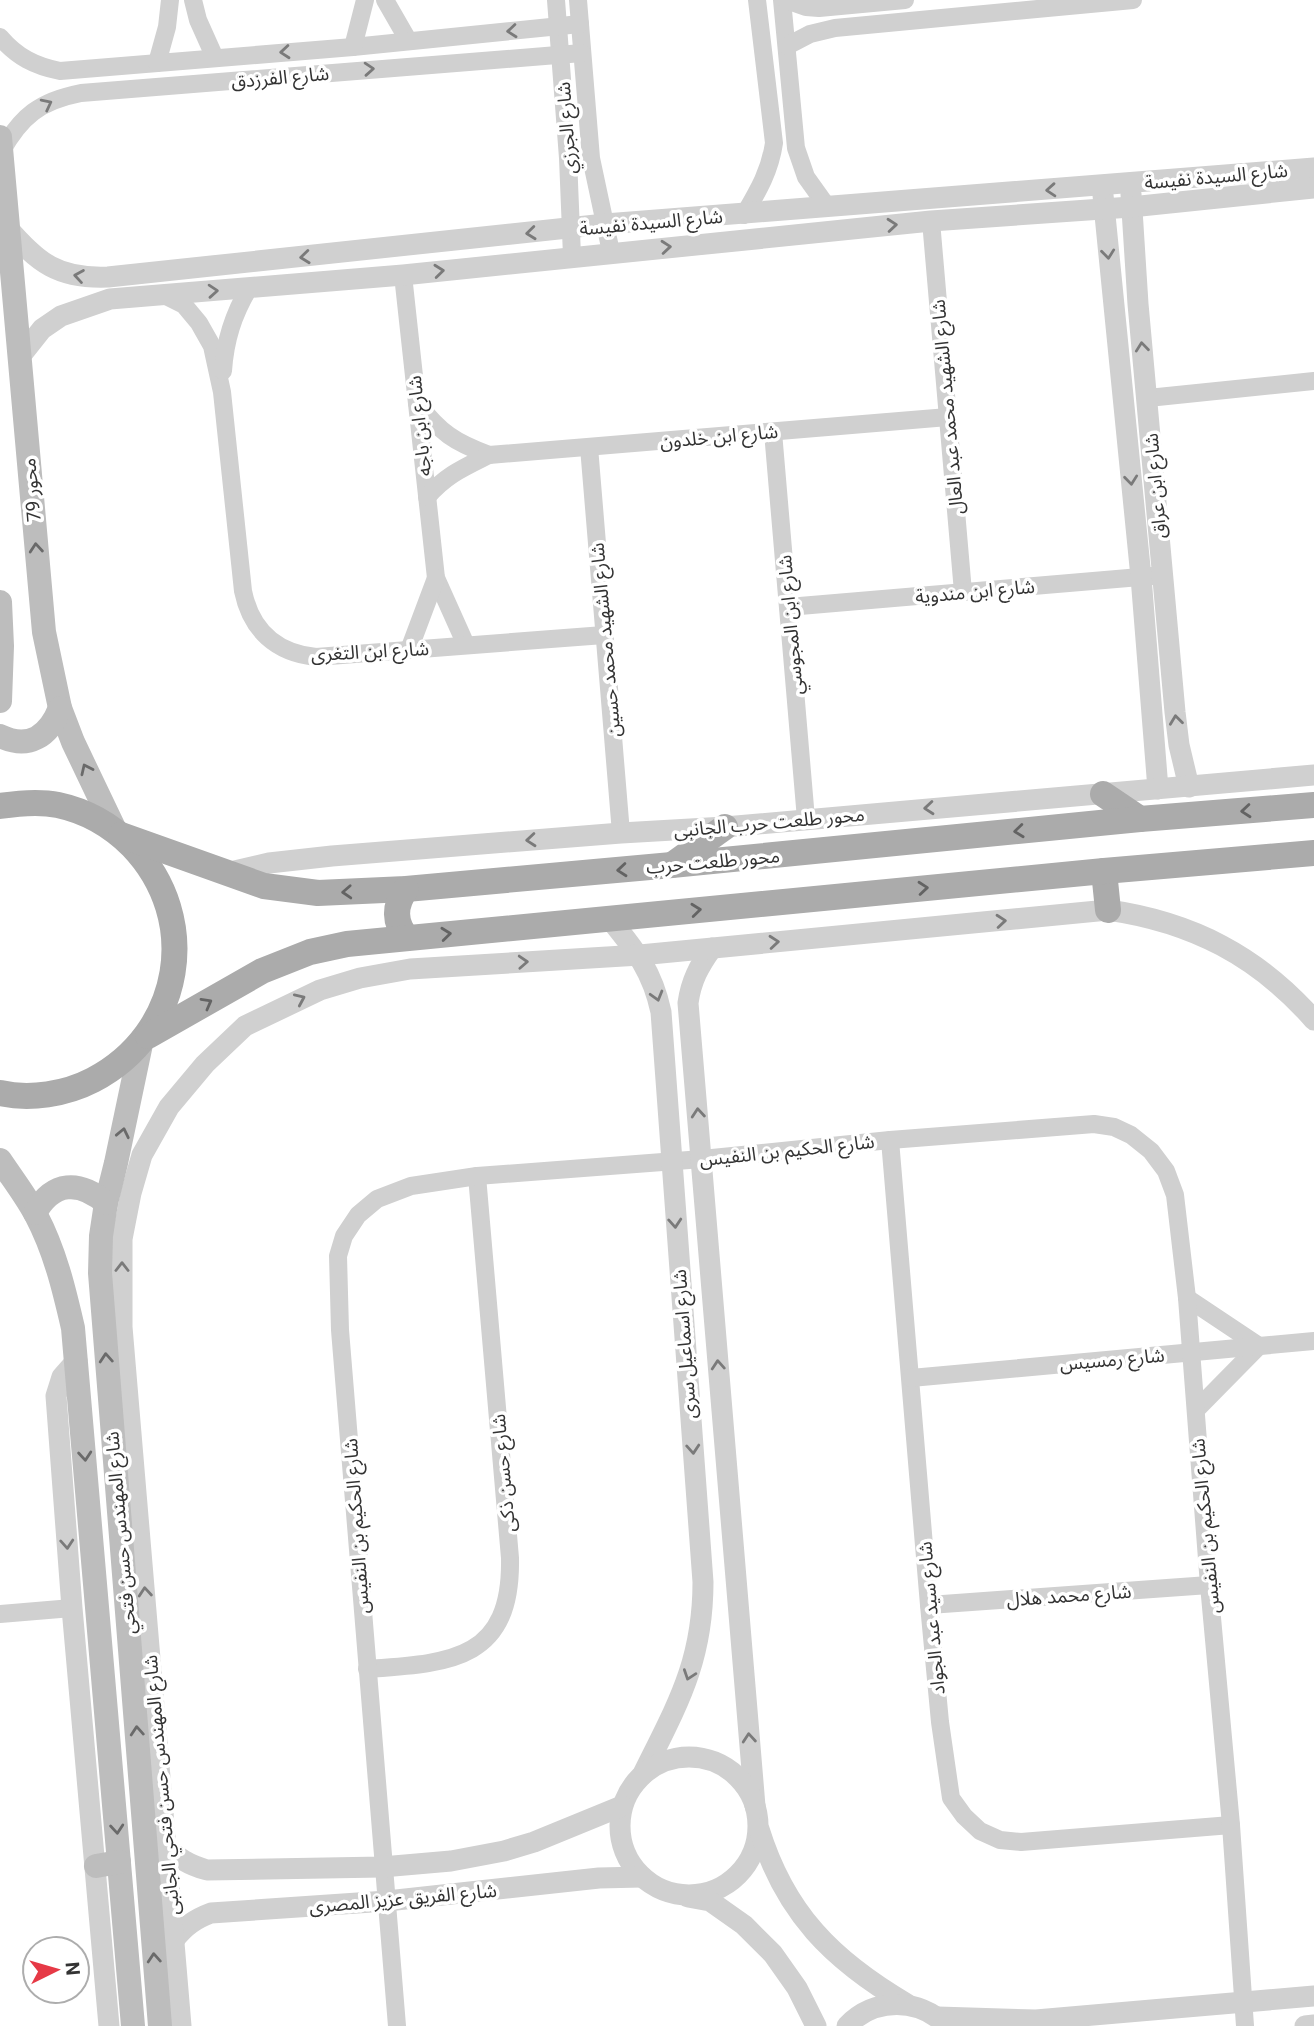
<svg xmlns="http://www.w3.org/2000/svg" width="1314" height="2026" font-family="Roboto,'Noto Sans Arabic',sans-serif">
<rect width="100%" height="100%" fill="#fff"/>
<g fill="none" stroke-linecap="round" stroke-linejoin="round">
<!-- minor -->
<g stroke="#d0d0d0" stroke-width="18">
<path d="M193 0 198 20 215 58"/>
<path d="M385 0 408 40"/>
<path d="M556 0 568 158 572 256"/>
<path d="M578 0 591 158 611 252"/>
<path d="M782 0 796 148 806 177 826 205"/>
<path d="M786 0 806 7 819 8 905 0"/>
<path d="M0 37C17 57 35 66 60 71L353 47 580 24"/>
<path d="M787 46 810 34 835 28 1133 0"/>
<path d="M353 47 365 0"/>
<path d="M157 63 167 27 170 0"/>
<path d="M1 152C21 116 40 101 81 93L582 53"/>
<path d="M744 215C758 191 770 171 774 143L757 0"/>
<path d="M931 221 963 592"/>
<path d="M403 275 436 578 466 645"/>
<path d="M162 294 184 305 199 323 212 346 222 392 243 591C251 630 276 653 316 657L604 635"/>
<path d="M223 371C225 340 233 315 249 288"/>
<path d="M1148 398 1314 381"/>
<path d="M417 403C441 433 454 442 489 455"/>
<path d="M773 432 806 819"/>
<path d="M589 447 621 833"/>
<path d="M427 497C446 475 463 468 489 455L948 417"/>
<path d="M788 607 1152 576"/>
<path d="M409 650 436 578"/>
<path d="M890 1140 929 1605 940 1722 951 1798 964 1816 980 1831 1000 1840 1021 1842 1231 1825"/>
<path d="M1187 1298 1259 1346 1196 1410"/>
<path d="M911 1378 1314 1341"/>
<path d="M929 1605 1209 1585"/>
<path d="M0 1614 72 1608"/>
<path d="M367 1669C450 1663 512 1661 510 1558L477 1176"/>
<path d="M397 2026 340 1330 338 1256 344 1236 358 1215 377 1199 411 1186 477 1176 702 1159 890 1140 1094 1124 1114 1127 1131 1135 1151 1151 1166 1171 1175 1195 1187 1298 1209 1585 1231 1825 1245 2026"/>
</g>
<!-- tertiary -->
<g stroke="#d0d0d0" stroke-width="21">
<path d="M1131 194 1138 304 1175 712 1179 745 1189 787"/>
<path d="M1103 195 1141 577 1158 789"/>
<path d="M7 227C38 263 58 279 108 277L605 224 1314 168"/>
<path d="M19 358 42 329 61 316 110 299 403 275 931 221 1131 207 1314 188"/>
<path d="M226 873 269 863 332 856 621 833 725 827 1314 775"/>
<path d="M609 918C635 950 652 970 661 1012L703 1582C703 1662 677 1705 643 1774"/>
<path d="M712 948C699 966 691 981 688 1003 712 1270 731 1538 755 1806"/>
<path d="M77 1360 62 1377 56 1396 72 1608 109 2026"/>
<circle cx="689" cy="1826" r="69"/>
<path d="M759 1829C785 1913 832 1960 907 2004"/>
<path d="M164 1844C177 1858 189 1865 207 1870L382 1867 451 1861 504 1851 534 1842 622 1806"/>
<path d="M688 1897 710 1901 744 1925 773 1954 797 1988 816 2026"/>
<path d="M174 1940C185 1926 195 1919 211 1913L387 1901 599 1878 642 1877"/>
<path d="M938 2017 1036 2020 1314 1996"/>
<path d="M181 2026 122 1327V1239L131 1193 142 1155 169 1107 205 1064 245 1026 320 990 360 978 410 969 640 955 1108 910C1192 922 1258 956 1314 1020"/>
<path d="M847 2026C875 1997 919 1998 947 2026"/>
<path d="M1305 2026 1314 2025"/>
</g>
<!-- secondary -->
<g stroke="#bdbdbd" stroke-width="24">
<path d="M0 137 44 632 60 708 73 742 115 830"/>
<path d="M0 602 2 646 0 701"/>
<path d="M0 736C29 750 49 736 60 708"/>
<path d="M141 1044 116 1163 106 1203 101 1236 100 1273 160 2026"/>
<path d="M0 1160C12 1178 26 1196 36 1215 55 1251 64 1289 73 1328L133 2026"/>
<path d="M35 1213C53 1181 79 1180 106 1203"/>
<path d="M96 1866 119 1862"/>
</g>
<!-- primary -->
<g stroke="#ababab" stroke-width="26">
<path d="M1103 794 1140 819"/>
<path d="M0 806C19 803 39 801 58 805 86 811 112 826 132 846 202 919 183 1033 93 1080 66 1094 30 1100 0 1093"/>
<path d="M121 835 264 886 318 893 406 889 672 865 1140 819 1314 805"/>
<path d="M672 865 725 827"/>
<path d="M1104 871 1108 910"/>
<path d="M406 889C394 906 394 922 407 938"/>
<path d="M148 1036 262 971 310 952 347 944 1104 871 1314 853"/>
</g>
</g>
<!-- one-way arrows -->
<defs><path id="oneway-chevron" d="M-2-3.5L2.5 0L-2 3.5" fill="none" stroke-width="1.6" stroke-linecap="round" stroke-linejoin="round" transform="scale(1.75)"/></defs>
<g stroke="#7a7a7a">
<use href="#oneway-chevron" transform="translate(512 31) rotate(175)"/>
<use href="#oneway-chevron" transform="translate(285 52) rotate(175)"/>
<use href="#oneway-chevron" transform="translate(369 69) rotate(-4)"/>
<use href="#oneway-chevron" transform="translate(47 104) rotate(-27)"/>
<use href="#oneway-chevron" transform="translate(1051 190) rotate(176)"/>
<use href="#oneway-chevron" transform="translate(892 225) rotate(-5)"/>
<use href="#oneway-chevron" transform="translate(531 233) rotate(174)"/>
<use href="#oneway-chevron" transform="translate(666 247) rotate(-5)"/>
<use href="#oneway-chevron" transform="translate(1108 254) rotate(84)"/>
<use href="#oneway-chevron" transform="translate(305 257) rotate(174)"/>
<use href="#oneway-chevron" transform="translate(439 271) rotate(-6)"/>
<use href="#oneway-chevron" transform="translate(79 276) rotate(-171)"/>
<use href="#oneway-chevron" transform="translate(213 291) rotate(-4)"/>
<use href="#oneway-chevron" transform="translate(1142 347) rotate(-96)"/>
<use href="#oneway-chevron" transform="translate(1131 480) rotate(84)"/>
<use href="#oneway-chevron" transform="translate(1176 720) rotate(-97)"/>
<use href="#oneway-chevron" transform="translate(929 808) rotate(175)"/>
<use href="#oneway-chevron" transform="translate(531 840) rotate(175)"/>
<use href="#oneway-chevron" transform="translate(1001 921) rotate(-5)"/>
<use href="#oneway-chevron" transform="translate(774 942) rotate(-5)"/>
<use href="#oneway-chevron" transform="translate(523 962) rotate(-3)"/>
<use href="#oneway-chevron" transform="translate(657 996) rotate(74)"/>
<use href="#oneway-chevron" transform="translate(300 999) rotate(-24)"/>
<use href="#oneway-chevron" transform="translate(698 1113) rotate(-95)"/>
<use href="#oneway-chevron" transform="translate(675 1223) rotate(86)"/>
<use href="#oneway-chevron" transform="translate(122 1267) rotate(-90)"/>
<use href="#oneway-chevron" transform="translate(718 1365) rotate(-94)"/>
<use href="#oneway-chevron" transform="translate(693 1449) rotate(86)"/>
<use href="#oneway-chevron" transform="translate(67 1544) rotate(86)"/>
<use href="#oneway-chevron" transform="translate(145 1592) rotate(-95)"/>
<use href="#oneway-chevron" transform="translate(689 1675) rotate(109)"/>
<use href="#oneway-chevron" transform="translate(749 1738) rotate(-95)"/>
</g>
<g stroke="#6a6a6a">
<use href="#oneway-chevron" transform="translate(36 548) rotate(-95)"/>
<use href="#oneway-chevron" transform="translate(86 769) rotate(-115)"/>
<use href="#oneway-chevron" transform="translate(123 1133) rotate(-78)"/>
<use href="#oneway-chevron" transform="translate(106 1358) rotate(-94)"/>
<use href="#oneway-chevron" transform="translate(85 1456) rotate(85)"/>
<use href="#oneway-chevron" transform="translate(137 1731) rotate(-94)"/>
<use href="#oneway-chevron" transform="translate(117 1829) rotate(85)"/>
<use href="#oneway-chevron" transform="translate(154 1958) rotate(-94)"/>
</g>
<g stroke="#636363">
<use href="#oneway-chevron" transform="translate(1246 811) rotate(175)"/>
<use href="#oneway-chevron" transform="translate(1019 831) rotate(174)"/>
<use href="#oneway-chevron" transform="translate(622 870) rotate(175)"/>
<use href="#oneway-chevron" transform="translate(923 888) rotate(-5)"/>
<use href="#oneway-chevron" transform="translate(347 892) rotate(177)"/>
<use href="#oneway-chevron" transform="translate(696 910) rotate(-6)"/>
<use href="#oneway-chevron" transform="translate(446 934) rotate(-6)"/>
<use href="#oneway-chevron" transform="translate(207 1003) rotate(-29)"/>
</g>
<g text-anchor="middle" stroke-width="7" stroke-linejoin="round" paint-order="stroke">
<!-- street labels -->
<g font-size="19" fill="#333" stroke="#fff">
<text transform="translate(280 77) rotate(-5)" y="7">شارع الفرزدق</text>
<text transform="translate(566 128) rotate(-94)" y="7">شارع الجرزي</text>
<text transform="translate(1216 176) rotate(-5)" y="7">شارع السيدة نفيسة</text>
<text transform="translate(651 222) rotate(-5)" y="7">شارع السيدة نفيسة</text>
<text transform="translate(947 407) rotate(-95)" y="7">شارع الشهيد محمد عبد العال</text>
<text transform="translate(419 426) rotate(-96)" y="7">شارع ابن باجه</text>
<text transform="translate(719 436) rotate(-5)" y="7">شارع ابن خلدون</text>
<text transform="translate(1155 486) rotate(-95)" y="7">شارع ابن عراق</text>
<text transform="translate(31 490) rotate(-95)" y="7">محور 79</text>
<text transform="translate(975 591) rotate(-5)" y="7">شارع ابن مندوية</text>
<text transform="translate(790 625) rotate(-95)" y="7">شارع ابن المجوسي</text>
<text transform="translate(605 640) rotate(-95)" y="7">شارع الشهيد محمد حسين</text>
<text transform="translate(370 651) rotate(-3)" y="7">شارع ابن التغرى</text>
<text transform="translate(769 822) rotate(-5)" y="7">محور طلعت حرب الجانبى</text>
<text transform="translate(713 861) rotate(-5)" y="7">محور طلعت حرب</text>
<text transform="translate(787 1150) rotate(-6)" y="7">شارع الحكيم بن النفيس</text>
<text transform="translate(684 1344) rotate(-94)" y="7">شارع اسماعيل سرى</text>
<text transform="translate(1112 1359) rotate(-5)" y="7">شارع رمسيس</text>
<text transform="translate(503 1473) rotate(-95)" y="7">شارع حسن ذكى</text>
<text transform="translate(356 1526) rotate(-94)" y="7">شارع الحكيم بن النفيس</text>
<text transform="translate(1205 1526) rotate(-95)" y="7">شارع الحكيم بن النفيس</text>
<text transform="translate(120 1533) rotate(-95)" y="7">شارع المهندس حسن فتحي</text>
<text transform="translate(1069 1595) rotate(-4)" y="7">شارع محمد هلال</text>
<text transform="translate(931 1618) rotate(-95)" y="7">شارع سيد عبد الجواد</text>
<text transform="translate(161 1785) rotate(-95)" y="7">شارع المهندس حسن فتحي الجانبى</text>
<text transform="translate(403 1898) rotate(-5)" y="7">شارع الفريق عزيز المصرى</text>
</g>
</g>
<!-- north arrow -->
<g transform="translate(56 1970) rotate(85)"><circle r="33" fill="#ffffff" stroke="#adadad" stroke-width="2"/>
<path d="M0-5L12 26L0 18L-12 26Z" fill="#e63946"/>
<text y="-10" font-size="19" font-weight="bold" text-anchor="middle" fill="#333333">N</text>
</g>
</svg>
